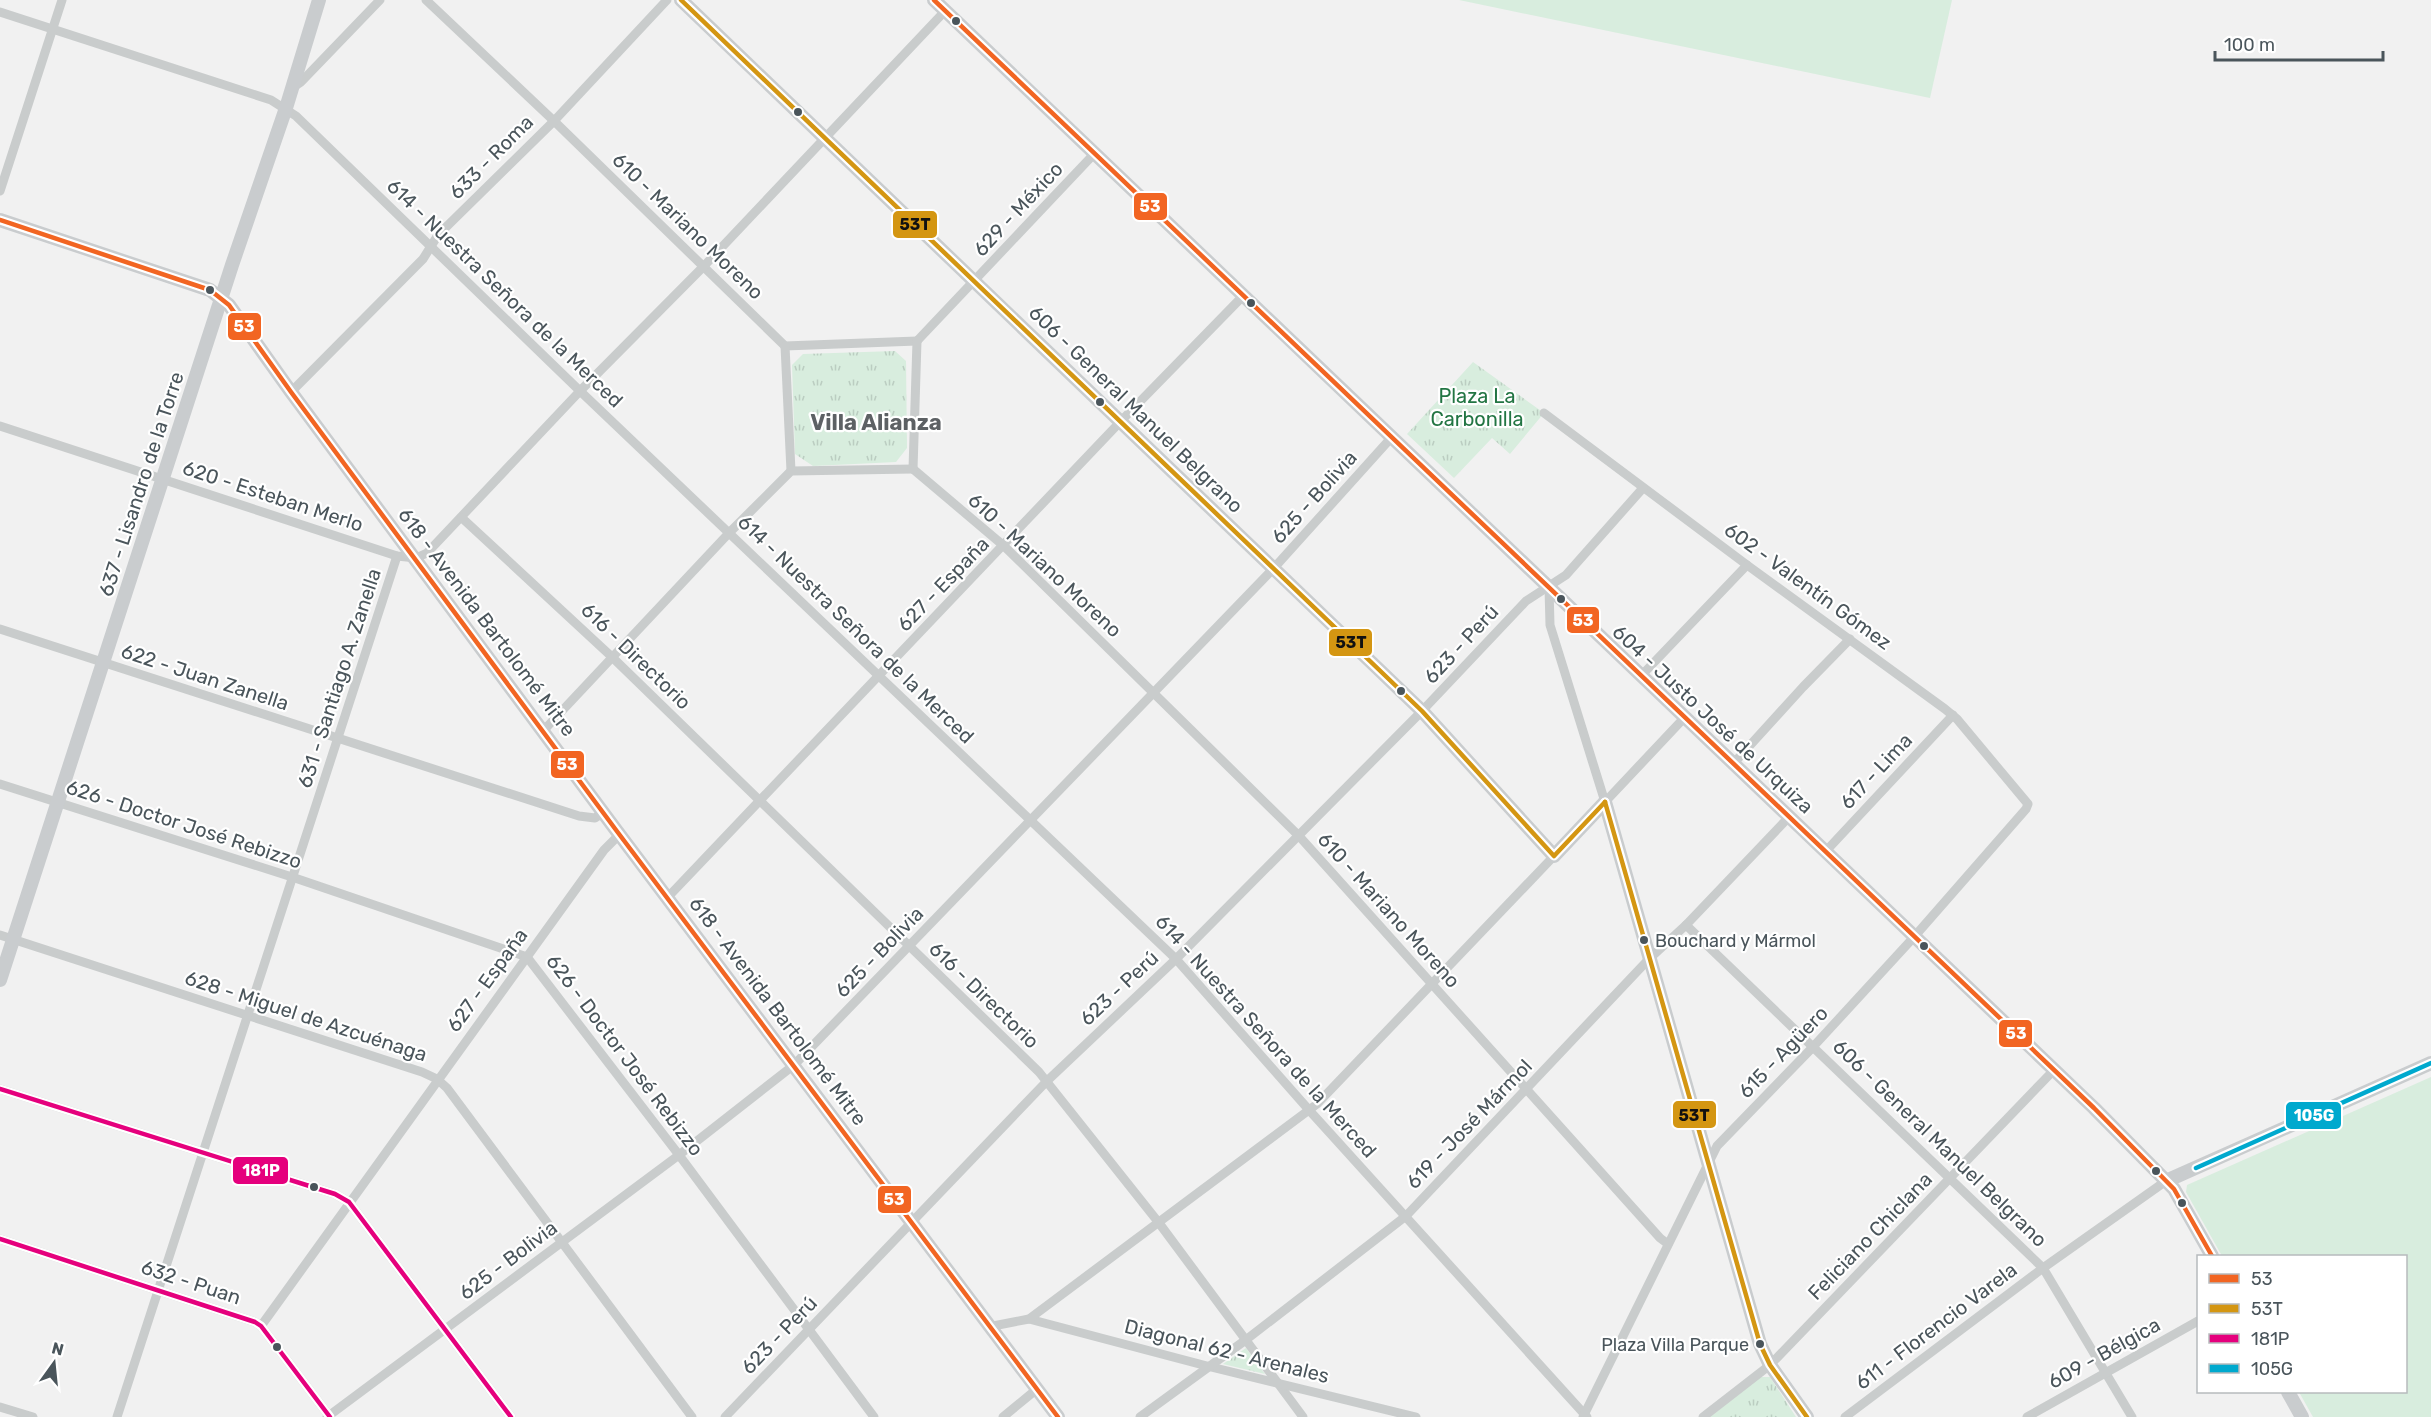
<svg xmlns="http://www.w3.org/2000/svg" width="2431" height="1417" font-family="Rubik,sans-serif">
<defs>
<pattern id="park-tufts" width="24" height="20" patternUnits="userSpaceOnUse" patternTransform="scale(1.5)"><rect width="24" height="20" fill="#d8edde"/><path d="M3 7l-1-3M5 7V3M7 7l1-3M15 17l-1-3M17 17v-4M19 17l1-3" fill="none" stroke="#bbcdc1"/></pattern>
</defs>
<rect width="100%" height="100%" fill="#f1f1f1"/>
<!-- green -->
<g fill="#d8edde">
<path d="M1459 0H1952L1930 98Z"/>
<path d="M2431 1077V1417H2313L2299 1392H2406V1256H2222L2186 1192 2187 1185Z"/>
</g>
<!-- park -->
<g fill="url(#park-tufts)">
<path d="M895 351 906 361 907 448 896 462 813 466 795 454 792 365 803 354Z"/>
<path d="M1473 362 1544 413 1510 454 1492 438 1454 478 1407 434Z"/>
<path d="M1246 1348 1265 1374 1223 1364Z"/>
<path d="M1760 1377H1770L1796 1417H1710Z"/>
</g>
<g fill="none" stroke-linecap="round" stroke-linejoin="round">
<!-- street -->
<g stroke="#c9cccc" stroke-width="9">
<path d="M426 0 554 121 785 346 917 341"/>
<path d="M0 12 271 100 296 116 580 391 1176 959 1309 1110 1587 1417"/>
<path d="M292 88 301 82 380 0"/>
<path d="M0 191 62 0"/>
<path d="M917 341 1094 154"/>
<path d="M785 346 791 471"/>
<path d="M291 392 423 259 438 235 554 121 667 0"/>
<path d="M1544 413 1747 565 1945 709 1957 719 2028 804 2026 809 1914 937 1812 1048 1717 1146 1583 1417"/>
<path d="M0 426 397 556 416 558 427 553 580 391 704 266 945 11"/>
<path d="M913 469 1004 546 1299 836 1660 1238 1668 1244"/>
<path d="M913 469 917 341"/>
<path d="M462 518 612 657 1039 1072 1159 1223 1303 1417"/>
<path d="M1549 588 1550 625 1605 802 1685 717"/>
<path d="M0 629 579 816 595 818 604 812"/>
<path d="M1640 677 1747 565"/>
<path d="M544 730 729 533 791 471 913 469"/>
<path d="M1733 764 1803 687 1850 639"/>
<path d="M0 784 292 877 527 957 679 1155 874 1417"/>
<path d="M1826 851 1953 715"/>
<path d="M668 897 1121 421 1243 296"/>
<path d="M1686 925 2043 1268 2132 1417"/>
<path d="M0 935 422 1072 437 1079 447 1088 692 1417"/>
<path d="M0 1089 335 1194 349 1202 511 1417"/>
<path d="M0 1239 255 1322 261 1326 330 1417"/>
<path d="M1029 1319 1207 1366 1416 1417"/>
<path d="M261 1326 604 850 620 834"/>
<path d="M988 1327 1029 1319 1317 1104 1554 856"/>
<path d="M0 1407 33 1417"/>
<path d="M117 1417 397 556"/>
<path d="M327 1417 679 1155 794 1065 1274 568 1391 438"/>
<path d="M725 1417 1047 1081 1176 959 1422 711 1526 601 1566 575 1643 488"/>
<path d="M1003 1417 1037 1389"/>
<path d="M1140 1417 1247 1339 1406 1216 1648 960 1686 925 1789 817"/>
<path d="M1703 1417 1770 1365 2054 1070"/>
<path d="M1845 1417 2043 1268 2166 1181"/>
<path d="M2027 1417 2198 1321"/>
</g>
<!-- secondary -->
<g stroke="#c9ccce" stroke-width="14">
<path d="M681 0 1422 711 1554 856 1605 802"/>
<path d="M934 0 2094 1108 2174 1189 2212 1256"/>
<path d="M0 220 210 290 229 305 291 392 616 830 1058 1417"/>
<path d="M1605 802C1655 983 1710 1163 1760 1344L1770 1365 1807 1417"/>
<path d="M0 980 232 265 286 108 319 0"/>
<path d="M2166 1181 2431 1063"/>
<path d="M2288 1392 2302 1417"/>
</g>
<!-- bus-1 casing -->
<g stroke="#fff" stroke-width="9">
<g id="bus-1">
<path d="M934 0 2094 1108 2174 1189 2212 1256"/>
<path d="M0 220 210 290 229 305 291 392 616 830 1058 1417"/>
</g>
</g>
<!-- bus-2 casing -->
<g stroke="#fff" stroke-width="9">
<g id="bus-2">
<path d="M681 0 1422 711 1554 856 1605 802"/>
<path d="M1605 802 1760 1344 1770 1365 1807 1417"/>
</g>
</g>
<!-- bus-3 casing -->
<g stroke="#fff" stroke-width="9">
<g id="bus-3">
<path d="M0 1089 335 1194 349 1202 511 1417"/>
<path d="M0 1239 255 1322 261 1326 330 1417"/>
</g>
</g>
<!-- bus-4 casing -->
<g stroke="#fff" stroke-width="9">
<path id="bus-4" d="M2196 1168 2431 1063"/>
</g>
<!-- bus-1 -->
<use href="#bus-1" stroke="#f26522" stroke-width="4.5"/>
<!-- bus-2 -->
<use href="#bus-2" stroke="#d49612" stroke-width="4.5"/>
<!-- bus-3 -->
<use href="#bus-3" stroke="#e5007d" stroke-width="4.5"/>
<!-- bus-4 -->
<use href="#bus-4" stroke="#00a9ce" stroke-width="4.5"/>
</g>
<!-- markers -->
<g fill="#4a555b" stroke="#fff" stroke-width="2">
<circle cx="956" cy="21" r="5"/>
<circle cx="798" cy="112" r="5"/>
<circle cx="210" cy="290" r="5"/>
<circle cx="1251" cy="303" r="5"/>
<circle cx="1100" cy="402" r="5"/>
<circle cx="1561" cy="599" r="5"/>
<circle cx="1401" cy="691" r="5"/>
<circle cx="1644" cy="940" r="5"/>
<circle cx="1924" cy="946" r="5"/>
<circle cx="2156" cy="1171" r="5"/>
<circle cx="314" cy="1187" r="5"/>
<circle cx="2182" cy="1203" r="5"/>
<circle cx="1760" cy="1344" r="5"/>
<circle cx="277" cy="1347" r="5"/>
</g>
<g text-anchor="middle" stroke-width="4.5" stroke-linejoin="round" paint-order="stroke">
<!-- bus labels -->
<g font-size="18" fill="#4a555b" stroke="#fff" text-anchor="start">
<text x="1655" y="947">Bouchard y Mármol</text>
<text x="1749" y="1351" text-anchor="end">Plaza Villa Parque</text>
</g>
<!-- street labels -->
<g font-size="20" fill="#4a555b" stroke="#fff">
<text transform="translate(491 157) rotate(-45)" y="7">633 - Roma</text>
<text transform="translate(1018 209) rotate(-47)" y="7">629 - México</text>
<text transform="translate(688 226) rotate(44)" y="7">610 - Mariano Moreno</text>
<text transform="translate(505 293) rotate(44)" y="7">614 - Nuestra Señora de la Merced</text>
<text transform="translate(1136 409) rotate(44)" y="7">606 - General Manuel Belgrano</text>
<text transform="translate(141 484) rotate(-72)" y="7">637 - Lisandro de la Torre</text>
<text transform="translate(273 496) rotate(18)" y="7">620 - Esteban Merlo</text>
<text transform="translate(1314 497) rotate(-48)" y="7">625 - Bolivia</text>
<text transform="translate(1045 565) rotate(43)" y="7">610 - Mariano Moreno</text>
<text transform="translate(943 584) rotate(-46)" y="7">627 - España</text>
<text transform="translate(1808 586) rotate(36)" y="7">602 - Valentín Gómez</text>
<text transform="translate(487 622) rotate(53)" y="7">618 - Avenida Bartolomé Mitre</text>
<text transform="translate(856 629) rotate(44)" y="7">614 - Nuestra Señora de la Merced</text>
<text transform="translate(1461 644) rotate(-47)" y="7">623 - Perú</text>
<text transform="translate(636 656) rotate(44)" y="7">616 - Directorio</text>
<text transform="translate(205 677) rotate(18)" y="7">622 - Juan Zanella</text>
<text transform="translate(339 678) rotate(-72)" y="7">631 - Santiago A. Zanella</text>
<text transform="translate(1713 719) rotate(43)" y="7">604 - Justo José de Urquiza</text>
<text transform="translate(1876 771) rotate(-47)" y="7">617 - Lima</text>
<text transform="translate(184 824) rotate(18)" y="7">626 - Doctor José Rebizzo</text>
<text transform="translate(1389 910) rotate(48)" y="7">610 - Mariano Moreno</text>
<text transform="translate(879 952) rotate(-46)" y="7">625 - Bolivia</text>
<text transform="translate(487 980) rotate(-54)" y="7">627 - España</text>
<text transform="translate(1119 988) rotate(-43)" y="7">623 - Perú</text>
<text transform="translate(984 995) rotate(44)" y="7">616 - Directorio</text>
<text transform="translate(778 1011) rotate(53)" y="7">618 - Avenida Bartolomé Mitre</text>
<text transform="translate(306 1016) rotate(18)" y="7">628 - Miguel de Azcuénaga</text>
<text transform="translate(1266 1036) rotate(48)" y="7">614 - Nuestra Señora de la Merced</text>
<text transform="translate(1783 1052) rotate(-46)" y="7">615 - Agüero</text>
<text transform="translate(625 1055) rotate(53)" y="7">626 - Doctor José Rebizzo</text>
<text transform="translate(1469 1124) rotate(-46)" y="7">619 - José Mármol</text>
<text transform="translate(1940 1143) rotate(44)" y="7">606 - General Manuel Belgrano</text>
<text transform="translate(1870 1236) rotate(-46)" y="7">Feliciano Chiclana</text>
<text transform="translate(508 1260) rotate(-37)" y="7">625 - Bolivia</text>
<text transform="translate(191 1282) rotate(18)" y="7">632 - Puan</text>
<text transform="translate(1936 1326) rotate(-37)" y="7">611 - Florencio Varela</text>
<text transform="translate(779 1335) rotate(-46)" y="7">623 - Perú</text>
<text transform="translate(1227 1351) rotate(14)" y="7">Diagonal 62 - Arenales</text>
<text transform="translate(2104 1353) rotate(-29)" y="7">609 - Bélgica</text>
</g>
<!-- park labels -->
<g font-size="20" fill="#227543" stroke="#fff">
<text x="1477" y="403">Plaza La<tspan x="1477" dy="23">Carbonilla</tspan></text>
</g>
<!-- quarter labels -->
<g font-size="22" font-weight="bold" fill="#5d6164" stroke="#fff">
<text x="876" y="430">Villa Alianza</text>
</g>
</g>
<g stroke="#fff" stroke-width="2">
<rect x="1133" y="192" width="35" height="29" rx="6" fill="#f26522"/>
<rect x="892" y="210" width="46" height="29" rx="6" fill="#d49612"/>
<rect x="227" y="312" width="35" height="29" rx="6" fill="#f26522"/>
<rect x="1566" y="606" width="34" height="28" rx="6" fill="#f26522"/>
<rect x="1328" y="628" width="45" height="29" rx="6" fill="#d49612"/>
<rect x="550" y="750" width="35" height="29" rx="6" fill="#f26522"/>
<rect x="1998" y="1019" width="35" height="29" rx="6" fill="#f26522"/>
<rect x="1672" y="1100" width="45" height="29" rx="6" fill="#d49612"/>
<rect x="2285" y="1101" width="57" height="29" rx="6" fill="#00a9ce"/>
<rect x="232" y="1156" width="57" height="29" rx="6" fill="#e5007d"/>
<rect x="877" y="1185" width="35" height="29" rx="6" fill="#f26522"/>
</g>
<g font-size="16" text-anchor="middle" font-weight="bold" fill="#fff">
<text x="1150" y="212">53</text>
<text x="244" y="332">53</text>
<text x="1583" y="626">53</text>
<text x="567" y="770">53</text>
<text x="2016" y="1039">53</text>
<text x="2314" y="1121">105G</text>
<text x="261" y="1176">181P</text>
<text x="894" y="1205">53</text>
</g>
<g font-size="16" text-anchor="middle" font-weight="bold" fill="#111">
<text x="915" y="230">53T</text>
<text x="1351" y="648">53T</text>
<text x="1694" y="1121">53T</text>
</g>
<!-- legend -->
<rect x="2197" y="1255" width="210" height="138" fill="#ffffff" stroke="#b7bbbd" stroke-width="1.5"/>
<rect x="2209" y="1274" width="30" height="9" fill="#f26522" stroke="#b7bbbd" stroke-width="1.5"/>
<text x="2251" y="1285" font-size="18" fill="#4a555b">53</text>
<rect x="2209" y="1304" width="30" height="9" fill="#d49612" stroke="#b7bbbd" stroke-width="1.5"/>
<text x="2251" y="1315" font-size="18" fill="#4a555b">53T</text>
<rect x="2209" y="1334" width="30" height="9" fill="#e5007d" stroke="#b7bbbd" stroke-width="1.5"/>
<text x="2251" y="1345" font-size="18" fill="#4a555b">181P</text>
<rect x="2209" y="1364" width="30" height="9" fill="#00a9ce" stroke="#b7bbbd" stroke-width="1.5"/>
<text x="2251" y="1375" font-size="18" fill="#4a555b">105G</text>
<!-- north arrow -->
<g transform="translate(54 1363) rotate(15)" stroke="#ffffff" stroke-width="4.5" paint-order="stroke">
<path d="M0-4.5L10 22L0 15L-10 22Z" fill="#4a555b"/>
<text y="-9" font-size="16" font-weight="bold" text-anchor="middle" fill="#4a555b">N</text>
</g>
<!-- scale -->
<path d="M2215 51v9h168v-9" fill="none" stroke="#4a555b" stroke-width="3"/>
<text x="2224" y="51" font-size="18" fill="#4a555b" stroke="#ffffff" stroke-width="4.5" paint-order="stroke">100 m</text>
</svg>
